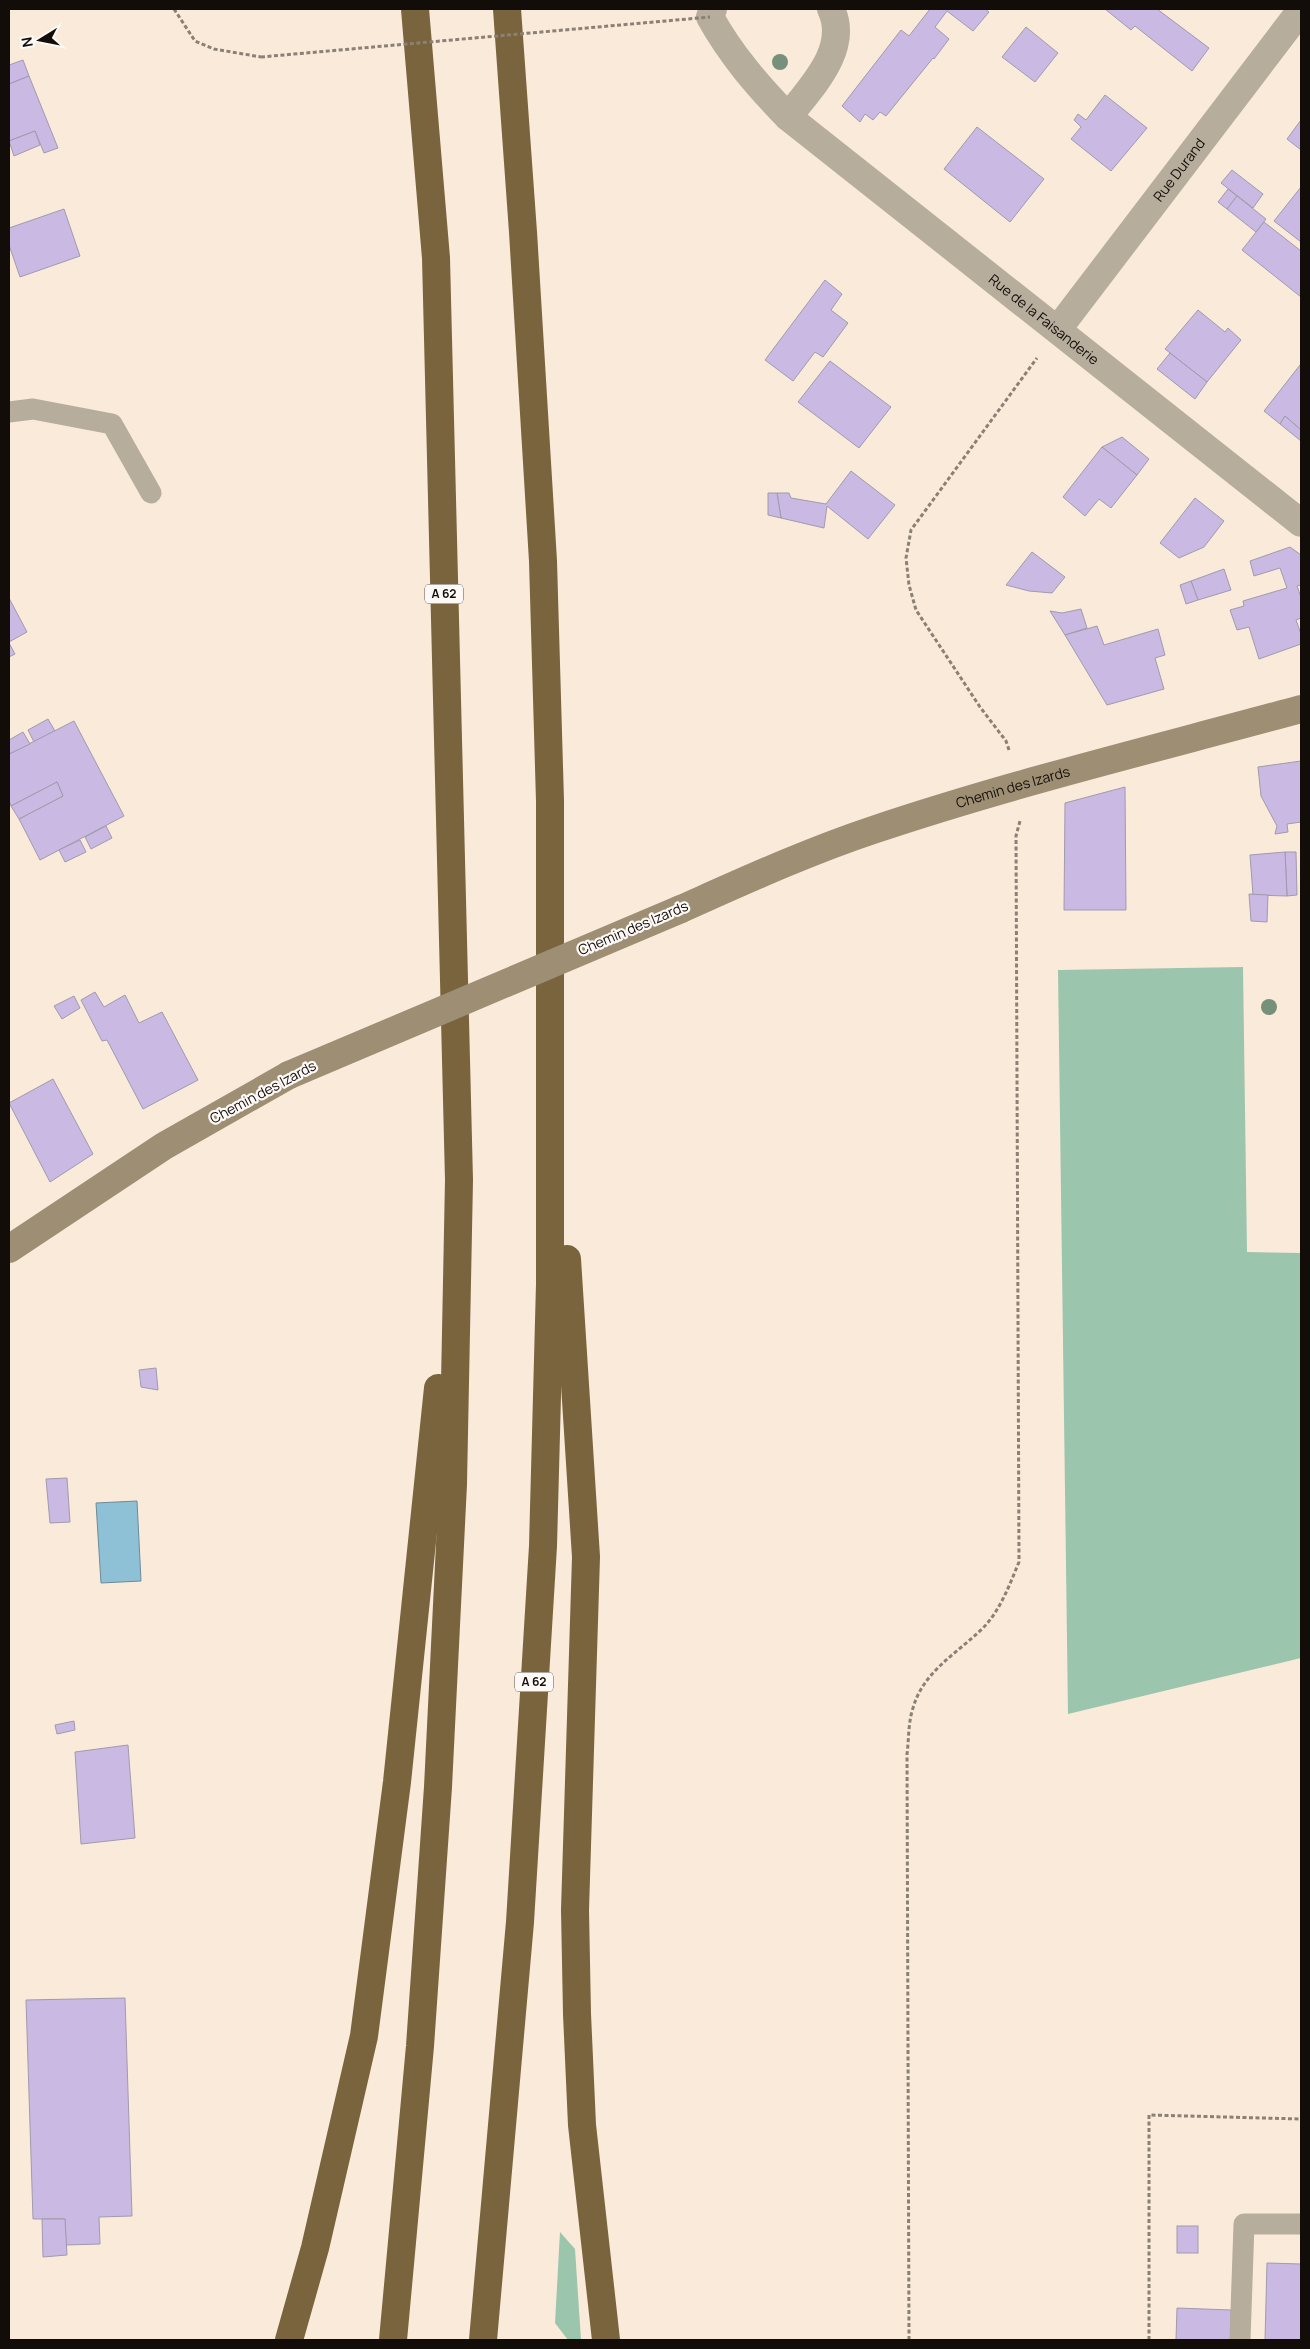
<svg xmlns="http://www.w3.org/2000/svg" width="1310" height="2349" font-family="Manrope,sans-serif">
<rect width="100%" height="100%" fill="#faeada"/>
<!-- green -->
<g fill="#9cc5ae">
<path d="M1243 967 1247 1252 1301 1253V1658L1068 1714 1058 970Z"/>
<path d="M560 2232 575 2249 581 2340H568L555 2323Z"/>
</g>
<!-- water -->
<path fill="#8fc1d6" stroke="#6a8b98" d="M137 1501 141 1581 101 1583 96 1503Z"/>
<!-- building -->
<g fill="#c9b9e3" stroke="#a19aad">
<path d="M930 9H985L989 12 973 31 947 11 935 27 949 39 934 59 933 58 886 116 880 112 873 120 865 114 860 122 842 106 901 30 909 36Z"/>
<path d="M1105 9H1157L1209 48 1192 71 1135 26 1131 30Z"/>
<path d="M1026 27 1058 53 1035 82 1002 57Z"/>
<path d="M23 60 29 76 9 84V65Z"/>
<path d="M29 76 58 148 44 153 35 131 9 141V84Z"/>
<path d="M1105 95 1147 128 1111 171 1071 139 1081 127 1074 120 1078 114 1086 120Z"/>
<path d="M1301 120V150L1287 139Z"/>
<path d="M977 127 1044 179 1010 222 944 169Z"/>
<path d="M35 131 40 145 14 156 9 141Z"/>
<path d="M1232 170 1263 194 1253 208 1221 183Z"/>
<path d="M1301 187V242L1274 221Z"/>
<path d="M1228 189 1237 196 1227 209 1218 202Z"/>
<path d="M1237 196 1266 219 1256 232 1227 209Z"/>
<path d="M64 209 80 256 20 277 9 245V228Z"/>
<path d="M1264 222 1301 251V297L1242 250Z"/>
<path d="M825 280 842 294 831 310 848 323 823 357 815 352 793 381 765 360Z"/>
<path d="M1198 310 1225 332 1228 328 1241 340 1207 382 1165 349Z"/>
<path d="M1170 353 1207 382 1195 399 1157 369Z"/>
<path d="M830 361 891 407 859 448 798 402Z"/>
<path d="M1300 365 1301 366V430L1285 416 1280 424 1264 411Z"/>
<path d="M1285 416 1301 430V441L1280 424Z"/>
<path d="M1122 437 1149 459 1137 475 1102 447Z"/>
<path d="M1102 447 1137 475 1111 508 1099 499 1085 516 1063 497Z"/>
<path d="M851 471 895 505 868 539 827 506 824 528 781 518 777 493H789L791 498 826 504Z"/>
<path d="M768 493H777L781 518 768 515Z"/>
<path d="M1195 498 1224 521 1204 547 1179 558 1160 543Z"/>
<path d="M1290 547 1301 555V585L1297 586 1301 597V618L1296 620 1301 634V644L1259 659 1249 627 1237 630 1230 610 1244 606 1243 601 1287 588 1280 568 1254 576 1250 561Z"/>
<path d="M1032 552 1065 577 1052 593 1029 591 1006 585Z"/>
<path d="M1224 569 1231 590 1198 600 1191 581Z"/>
<path d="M1191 581 1198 600 1186 604 1180 585Z"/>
<path d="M9 598 27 632 9 642Z"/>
<path d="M1081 609 1087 628 1065 635 1050 611 1062 613Z"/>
<path d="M1097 626 1104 645 1158 629 1165 655 1155 658 1164 689 1107 705 1065 635Z"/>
<path d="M9 643 15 654 9 657Z"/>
<path d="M48 719 55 731 34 742 28 730Z"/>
<path d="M74 721 124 816 40 860 19 819 63 796 57 782 11 806 9 801V754Z"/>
<path d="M23 732 30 744 9 754V740Z"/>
<path d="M1301 761V822L1287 824 1288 832 1275 834 1277 826 1261 796 1258 767Z"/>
<path d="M57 782 63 796 19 819 11 806Z"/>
<path d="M1125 787 1126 910H1064L1065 803Z"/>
<path d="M106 826 112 838 91 849 85 837Z"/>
<path d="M80 840 86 852 65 862 59 850Z"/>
<path d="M1285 852H1296L1297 895 1287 896Z"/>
<path d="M1285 852 1287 896 1253 895 1250 855Z"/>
<path d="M1249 894 1268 895 1267 922 1251 921Z"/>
<path d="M95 992 104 1007 125 995 139 1023 162 1012 198 1080 143 1109 107 1040 102 1041 81 1000Z"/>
<path d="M74 996 80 1008 62 1019 54 1006Z"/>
<path d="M53 1079 93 1154 50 1182 9 1103Z"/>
<path d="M156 1368 158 1390 141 1387 139 1370Z"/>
<path d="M67 1478 70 1522 50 1523 46 1479Z"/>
<path d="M74 1721 75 1730 57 1734 55 1725Z"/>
<path d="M128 1745 135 1838 81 1844 75 1752Z"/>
<path d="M125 1998 132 2216 99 2217 100 2244 66 2245 65 2219H33L26 2000Z"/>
<path d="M42 2219H65L67 2255 43 2257Z"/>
<rect x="1177" y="2226" width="21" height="27"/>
<path d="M1267 2263 1301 2264V2340H1265Z"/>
<path d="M1177 2308 1231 2310V2340H1176Z"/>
</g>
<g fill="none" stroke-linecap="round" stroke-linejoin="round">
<!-- path -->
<g stroke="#8b8075" stroke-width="3" stroke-dasharray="4 2.5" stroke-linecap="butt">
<path d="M174 9 195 41 214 49 261 57"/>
<path d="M1009 750 1006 741 980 707 916 610 909 585 906 558 911 530 1037 358"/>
<path d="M909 2340 907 1754C909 1739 908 1723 913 1708 923 1672 956 1654 982 1629 1000 1611 1009 1586 1019 1562L1016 836 1020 821"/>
<path d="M1149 2340V2115L1301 2119"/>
</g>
<!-- lane -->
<g stroke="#b7ad9c" stroke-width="21">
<path d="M9 412 33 409 112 424 151 493"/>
<path d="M1240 2340 1244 2224H1301"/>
</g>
<!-- street -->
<g stroke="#b7ad9c" stroke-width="28">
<path id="s1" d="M713 9 710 17C731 55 758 86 788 117L1301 523"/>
<path d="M788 117C811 87 850 49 831 9"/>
<path id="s2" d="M1058 329 1301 10"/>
</g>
<!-- secondary -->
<g stroke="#9d8e74" stroke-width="28">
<path id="s3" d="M681 909C744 881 807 852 873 830 1013 783 1158 748 1301 709"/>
<path d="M9 1249 164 1146 289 1075"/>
</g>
<!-- highway -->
<g stroke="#79643e" stroke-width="28">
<path d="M567 1259 586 1557 575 1910 577 2014 582 2125 606 2340"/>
<path d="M289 2340 315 2248 364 2036 397 1782 438 1388"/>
<path d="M393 2340 420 2046 438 1787 453 1484 459 1180 436 258 415 9"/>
<path d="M483 2340 520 1922 543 1546 550 1284V801L543 561 523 232 507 9"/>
</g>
<!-- path-bridge -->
<path stroke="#8b8075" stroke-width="3" stroke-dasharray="4 2.5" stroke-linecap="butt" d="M261 57 710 17"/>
<!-- secondary-bridge -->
<path stroke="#9d8e74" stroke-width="28" d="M289 1075 681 909"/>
</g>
<!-- trees -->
<g fill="#77907c">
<circle cx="780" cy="62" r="8"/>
<circle cx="1269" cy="1007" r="8"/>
</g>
<g text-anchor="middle" stroke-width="4.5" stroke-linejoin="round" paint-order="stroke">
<!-- shield labels -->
<g fill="#fdf9f6" stroke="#58544f" stroke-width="1">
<rect x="425" y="584.5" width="38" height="19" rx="4"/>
<rect x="515" y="1672.5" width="38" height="19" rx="4"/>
</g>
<g font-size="12" font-weight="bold" fill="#120d08">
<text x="444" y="598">A 62</text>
<text x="534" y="1686">A 62</text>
</g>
<!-- street labels -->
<g font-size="14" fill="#120d08" stroke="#fdf9f6">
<text dy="5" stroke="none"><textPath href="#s2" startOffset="200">Rue Durand</textPath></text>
<text dy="5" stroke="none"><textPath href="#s1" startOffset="462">Rue de la Faisanderie</textPath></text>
<text dy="5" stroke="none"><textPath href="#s3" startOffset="354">Chemin des Izards</textPath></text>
<text transform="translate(633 928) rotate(-23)" y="5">Chemin des Izards</text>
<text transform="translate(263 1092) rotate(-28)" y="5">Chemin des Izards</text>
</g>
</g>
<!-- border -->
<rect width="1310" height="2349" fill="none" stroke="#120d08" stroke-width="20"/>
<!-- north arrow -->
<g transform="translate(40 40) rotate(260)" stroke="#fdf9f6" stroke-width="4" paint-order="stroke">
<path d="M0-4L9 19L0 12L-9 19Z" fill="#120d08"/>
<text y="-8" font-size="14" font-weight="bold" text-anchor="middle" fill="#120d08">N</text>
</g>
</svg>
